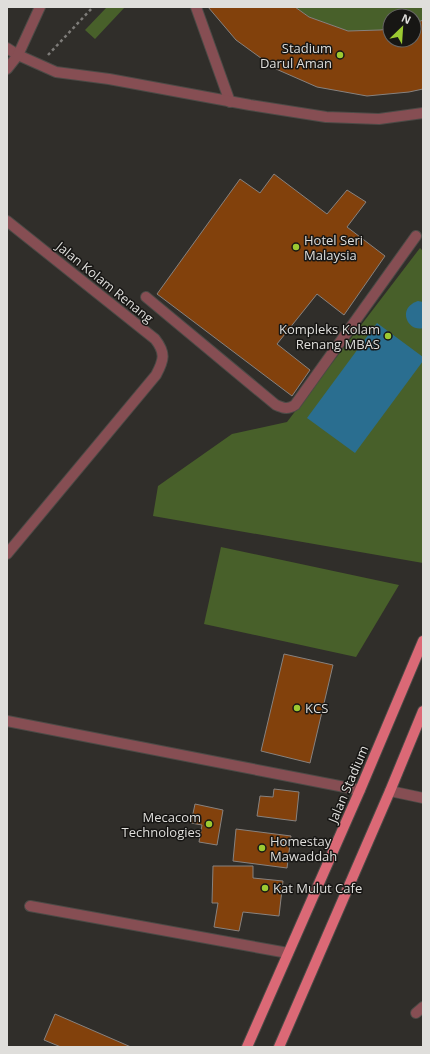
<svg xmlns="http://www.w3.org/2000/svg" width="430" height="1054" font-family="'Open Sans',sans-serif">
<rect width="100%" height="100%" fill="#302e2a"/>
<!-- green -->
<g fill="#48602a">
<path d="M107 7H125L95 39 85 30Z"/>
<path d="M295 7H423V20L414 24V16H390V29L380 30 348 31 309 17Z"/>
<path d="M420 248 423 251V563L153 516 158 486 232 434 287 422Z"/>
<path d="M221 547 399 585 356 657 204 624Z"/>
</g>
<!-- water -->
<g fill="#2a6e90">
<path d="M418 301 423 302V328C409 332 399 312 412 304 414 302 416 302 418 301Z"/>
<path d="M377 323 423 357V361L355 453 307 418Z"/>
</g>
<!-- building -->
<g fill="#82410c" stroke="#87827f">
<path d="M208 7H295L309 17 348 31 380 30 390 29V40H414V24L423 20V89L409 92 367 96 317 87 276 69 236 40Z"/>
<path d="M274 174 327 214 347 190 366 202 347 227 385 256 344 315 317 294 277 344 310 370 292 396 157 294 240 179 260 193Z"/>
<path d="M284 654 333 665 310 763 261 751Z"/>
<path d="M274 789 299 792 296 821 257 816 260 796 273 797Z"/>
<path d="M195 804 223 810 217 845 199 842 202 825 191 823Z"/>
<path d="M236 829 291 836 287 868 233 861Z"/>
<path d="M213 866H253V878L283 881 279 916 243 912 239 931 214 927 218 903H212Z"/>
<path d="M55 1014 131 1047H61L44 1040Z"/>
</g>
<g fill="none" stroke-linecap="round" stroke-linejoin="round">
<!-- minor casing -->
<g stroke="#4c4a46" stroke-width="12">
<g id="minor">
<path d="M196 7 230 102"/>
<path d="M7 48 18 55 56 72 109 79 250 105 326 117 379 119 423 113"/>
<path d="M7 69 18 55 40 7"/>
<path d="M7 221 155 339C166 353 164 360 156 375L7 554"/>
<path d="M146 297 276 405C284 408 287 410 295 405L416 236"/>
<path d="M7 721 360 790"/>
<path d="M390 791 423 798"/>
<path d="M30 906 288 953"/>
<path d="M416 1013 423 1007"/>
</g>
</g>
<!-- major casing -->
<g stroke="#4c4a46" stroke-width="12">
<g id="major">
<path d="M247 1047 360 790 423 641"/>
<path d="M279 1047 390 791 423 711"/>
</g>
</g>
<!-- path -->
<path stroke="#7e7c79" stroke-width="2.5" stroke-dasharray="3 3" stroke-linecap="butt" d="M48 55 93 7"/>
<!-- minor -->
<use href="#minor" stroke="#864e53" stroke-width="10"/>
<!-- major -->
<use href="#major" stroke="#db6976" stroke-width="10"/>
</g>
<!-- markers -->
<g fill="#9cca32" stroke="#171614" stroke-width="1.5">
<circle cx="340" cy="55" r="4"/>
<circle cx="296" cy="247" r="4"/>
<circle cx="388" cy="336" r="4"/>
<circle cx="297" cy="708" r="4"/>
<circle cx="209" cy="824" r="4"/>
<circle cx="262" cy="848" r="4"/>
<circle cx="265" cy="888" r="4"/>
</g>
<g text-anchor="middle" stroke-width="3" stroke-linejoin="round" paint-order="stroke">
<!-- poi labels -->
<g font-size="13" fill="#dfdedb" stroke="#171614" text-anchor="start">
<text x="332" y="53" text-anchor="end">Stadium<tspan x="332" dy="15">Darul Aman</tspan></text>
<text x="304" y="245">Hotel Seri<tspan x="304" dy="15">Malaysia</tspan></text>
<text x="380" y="334" text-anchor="end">Kompleks Kolam<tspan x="380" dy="15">Renang MBAS</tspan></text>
<text x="305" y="713">KCS</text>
<text x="201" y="822" text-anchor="end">Mecacom<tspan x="201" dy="15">Technologies</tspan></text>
<text x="270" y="846">Homestay<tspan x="270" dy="15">Mawaddah</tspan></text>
<text x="273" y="893">Kat Mulut Cafe</text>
</g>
<!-- street labels -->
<g font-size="13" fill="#dfdedb" stroke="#171614">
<text transform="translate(105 282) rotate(39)" y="5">Jalan Kolam Renang</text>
<text transform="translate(348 784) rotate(-67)" y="5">Jalan Stadium</text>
</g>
</g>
<!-- border -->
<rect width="430" height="1054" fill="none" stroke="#dfdedb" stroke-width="16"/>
<!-- north arrow -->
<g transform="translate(402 28) rotate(25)"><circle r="19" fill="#171614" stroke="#676664"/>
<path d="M0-3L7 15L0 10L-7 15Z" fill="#9cca32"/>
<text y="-6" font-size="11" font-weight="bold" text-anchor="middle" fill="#dfdedb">N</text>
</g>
</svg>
